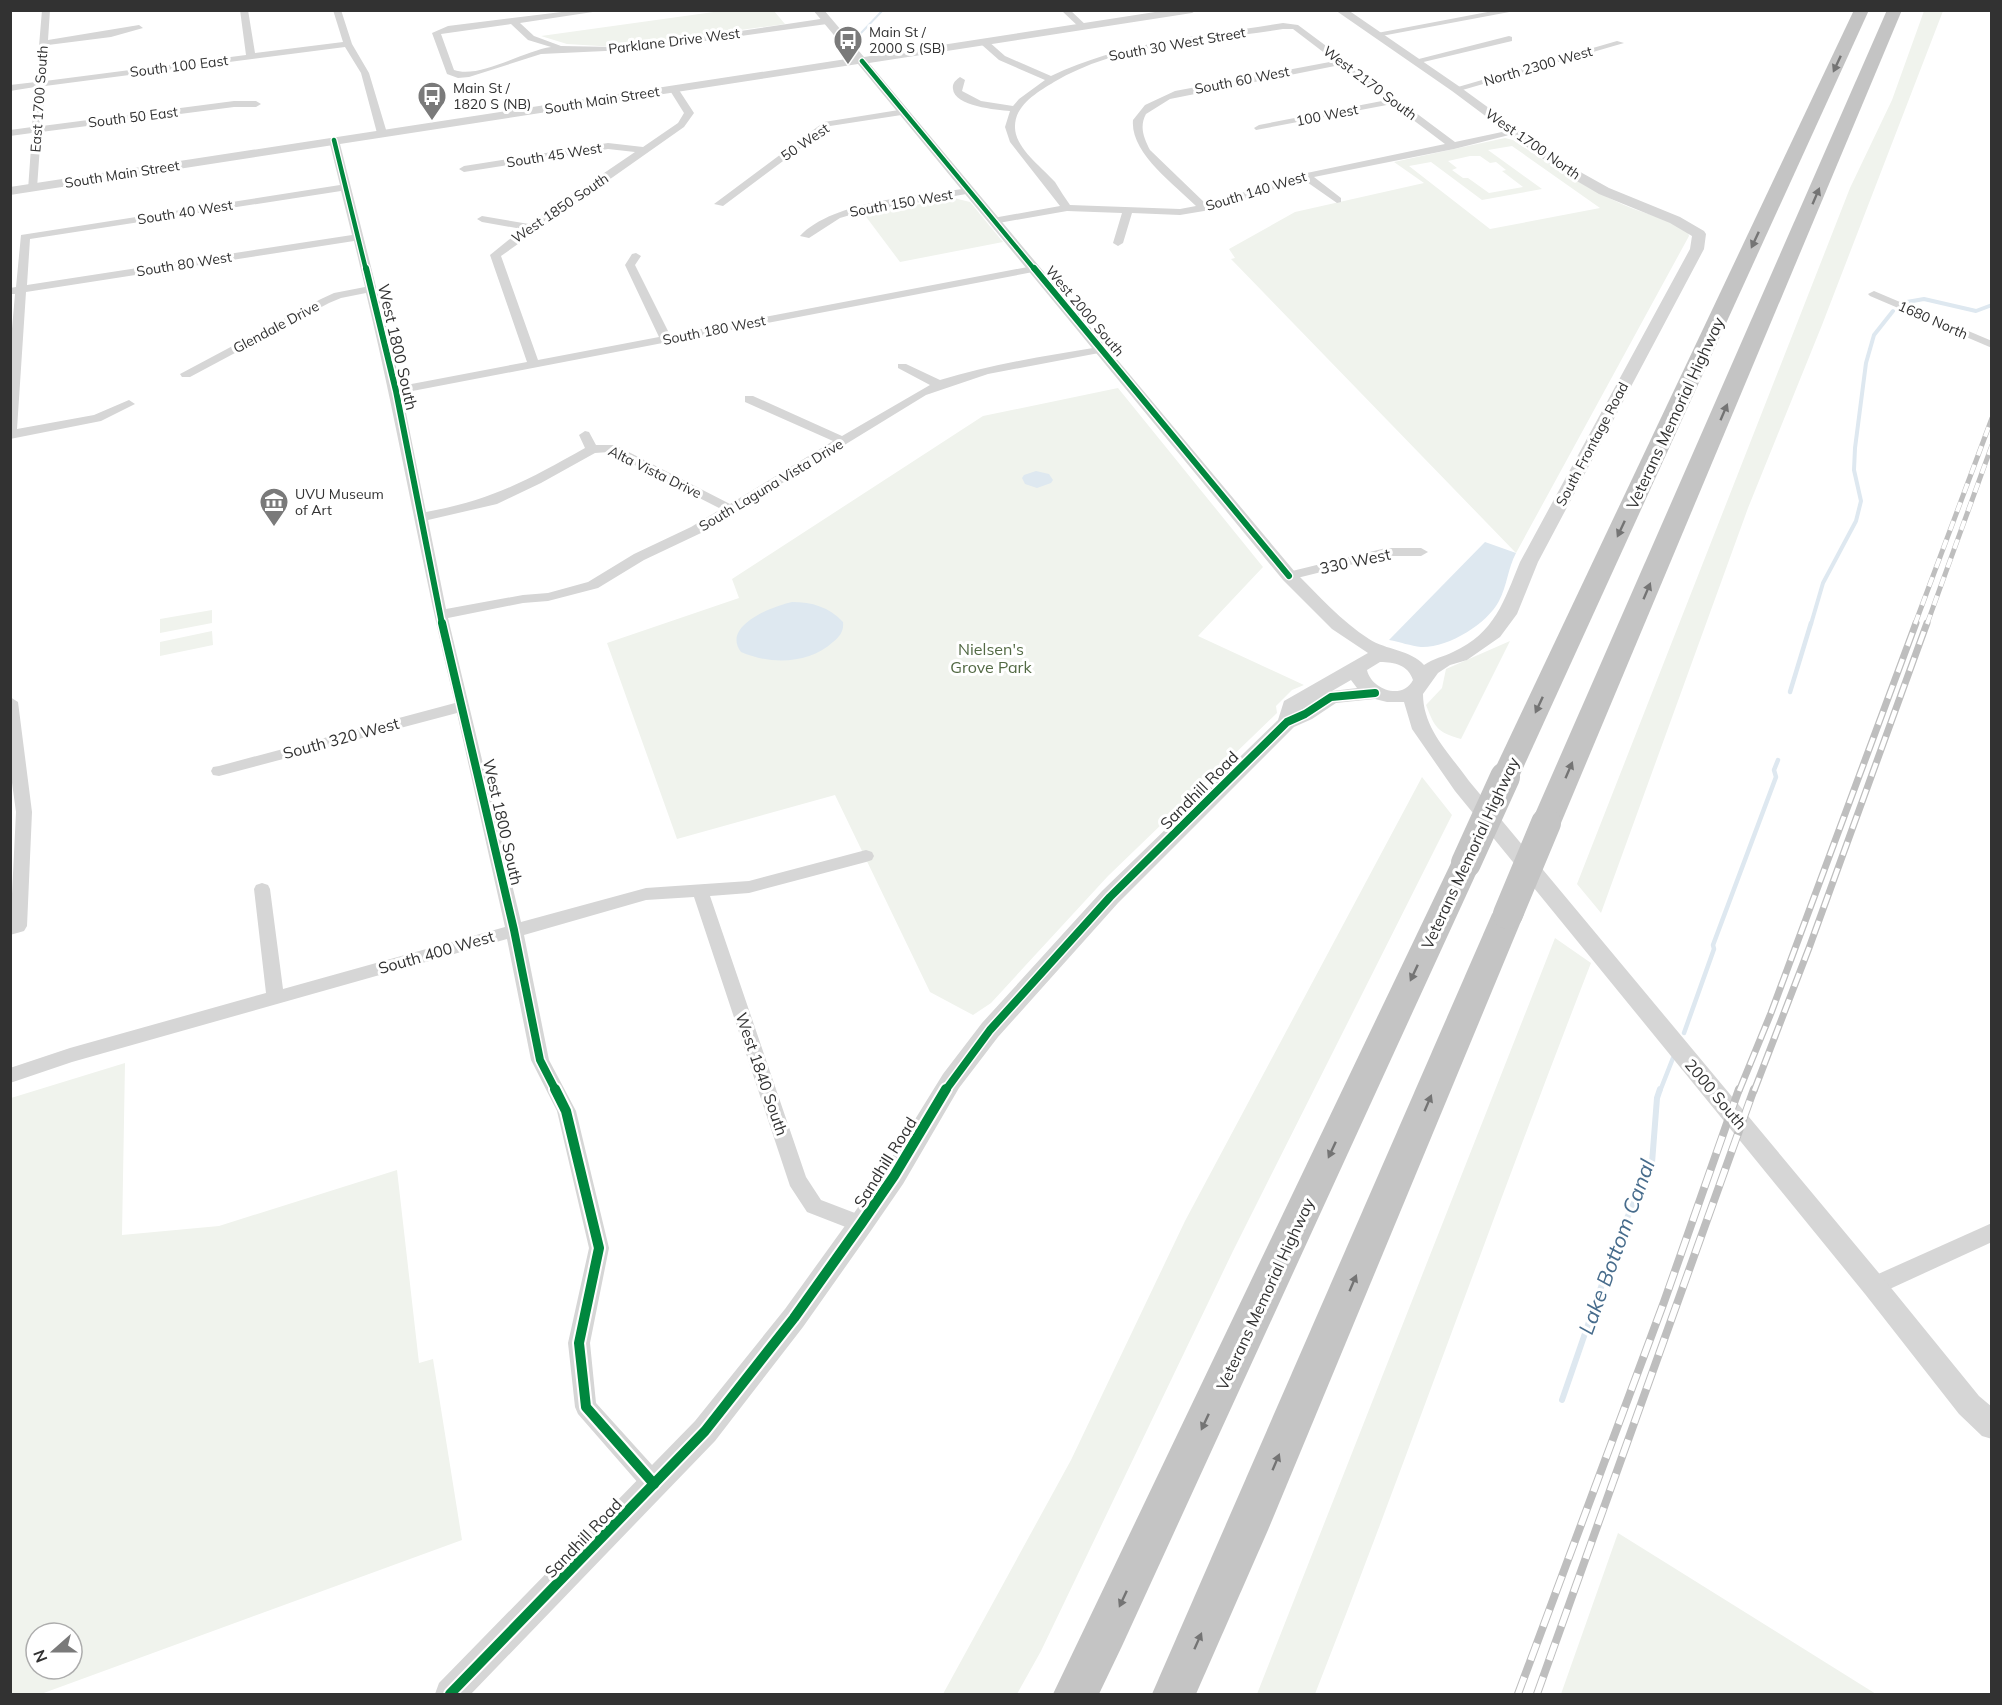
<svg xmlns="http://www.w3.org/2000/svg" width="2002" height="1705" font-family="Mulish,sans-serif">
<rect width="100%" height="100%" fill="#fff"/>
<!-- green -->
<g fill="#f0f3ed" fill-rule="evenodd">
<path d="M728 10 774 11 785 24 616 47 567 44 541 36Z"/>
<path d="M1924 11H1943L1822 325 1748 508 1601 913 1577 884 1823 257 1850 188 1892 100Z"/>
<path d="M1505 138 1513 140C1549 164 1584 187 1624 205 1645 214 1669 219 1688 232L1689 236 1516 553 1231 259 1235 258 1229 249 1295 212 1424 183 1394 162ZM1512 146 1600 208 1490 229 1409 166 1431 162 1482 200 1542 189 1488 150ZM1470 156H1480L1490 163 1496 162 1506 170 1502 171 1523 187 1489 193 1468 178H1463L1452 170 1457 168 1448 161Z"/>
<path d="M954 198 970 202 1003 242 900 262 864 214Z"/>
<path d="M1118 388 1263 567 1198 636 1304 685 1292 690 1276 706 1277 713 1108 876 991 1003 973 1015 930 992 835 795 677 839 607 643 739 598 732 579 983 416Z"/>
<path d="M212 610V623L160 633V619Z"/>
<path d="M212 631 213 645 160 656V642Z"/>
<path d="M1510 641 1461 739C1437 732 1435 728 1426 705L1442 688 1446 669Z"/>
<path d="M1422 777 1452 815 1233 1251 1041 1651 1017 1694H943L1071 1460 1185 1221Z"/>
<path d="M1555 938 1591 963C1496 1206 1410 1452 1315 1694H1257Z"/>
<path d="M125 1063 122 1235 219 1226 397 1170 419 1363 433 1359 462 1540 41 1694H11V1098ZM36 1633H72V1669H36Z"/>
<path d="M1618 1533 1876 1694H1561Z"/>
</g>
<!-- water -->
<g fill="#dee8f0">
<path d="M1036 471 1049 474 1053 480 1051 483 1037 488 1025 484 1022 478 1024 475Z"/>
<path d="M1485 542 1516 553C1508 568 1507 586 1499 601 1487 624 1448 648 1421 647 1411 646 1400 642 1389 640Z"/>
<path d="M792 602C812 602 829 607 843 622 844 631 840 636 833 642 809 664 771 665 741 652 721 626 773 606 792 602Z"/>
</g>
<g fill="none" stroke-linecap="round" stroke-linejoin="round">
<!-- stream-far3 -->
<path stroke="#dee8f0" stroke-width="2" d="M861 33 883 10"/>
<!-- stream-far2 -->
<g stroke="#dee8f0" stroke-width="4">
<path d="M1901 303 1924 299 1976 311 1992 305"/>
<path d="M1811 624 1823 583 1856 521 1861 501 1854 470 1855 448 1866 363 1874 335 1893 311"/>
</g>
<!-- stream-far1 -->
<g stroke="#dee8f0" stroke-width="4.5">
<path d="M1790 692 1811 623"/>
<path d="M1684 1033 1714 949 1713 945 1776 777 1774 770 1778 760"/>
<path d="M1660 1091 1673 1058"/>
</g>
<!-- stream -->
<path stroke="#dee8f0" stroke-width="6" d="M1562 1400 1618 1238 1652 1163 1657 1098 1660 1089"/>
<!-- minor -->
<g fill="#d6d6d6" fill-rule="evenodd">
<path d="M42 10H50L48 40 139 25 143 28 111 37 48 45 45 81 246 55 240 10H248L255 53 343 42 333 10H341L352 44 369 73 387 133 382 136 377 133 361 73 345 47 45 86 42 126 234 101H256L261 104 256 107H234L41 132 37 188 28 190 32 133 10 136V130L32 127 35 87 10 91V85L36 82Z"/>
<path d="M578 10H606L520 23 534 36 561 46 613 47 674 41 827 18 831 21 827 24 648 49 541 54 469 77 458 78 447 74 432 33 448 26ZM511 24 528 40 551 47C523 51 479 79 454 70L441 34Z"/>
<path d="M1061 10H1070L1088 27 1081 29Z"/>
<path d="M1498 10H1520L1376 37 1372 34Z"/>
<path d="M1283 23 1298 25 1455 142 1516 129 1521 132 1454 149 1314 177 1341 198V202L1337 203 1304 180 1204 211 1180 215 1132 213 1123 243 1118 246 1113 243 1122 213 1067 211 993 224 988 221 993 218 1060 206 1010 142 1005 127 1010 111C997 110 954 106 953 89 952 83 956 80 960 77L965 80 962 91 981 101 1013 106 1019 99 1045 80 999 60 982 45V41H988L1005 56 1051 76C1124 41 1204 36 1283 23ZM1283 29H1293L1335 61 1175 91 1145 105 1133 120C1130 153 1174 184 1196 206L1180 209 1070 205C1065 198 1060 190 1055 182 1042 167 1016 149 1015 128 1014 105 1038 92 1054 82 1121 42 1207 41 1283 29ZM1340 65 1387 100 1259 125 1254 128 1256 130 1392 104 1445 144 1302 174 1206 204 1150 150C1144 138 1139 127 1146 114L1170 99Z"/>
<path d="M1509 36 1512 37V41L1415 64 1411 61Z"/>
<path d="M1617 41 1624 43 1459 91 1451 89Z"/>
<path d="M674 86 677 87 694 113 684 127 501 256 538 360 659 337 625 265 632 254 636 253 641 256 635 265 670 335 1033 266 1038 269 1033 272 402 393 426 512C492 500 528 480 585 448L579 435 585 431 589 432 596 445H615L730 504 833 441 745 402V396H753L842 436 930 385 898 368V364H906L940 380C992 364 1045 356 1099 347L1105 350 1099 353 988 374 926 395 701 533 644 560 598 588 548 601 523 603 448 618 521 922 646 888 749 881 866 850 872 852 874 856 872 860 866 862 749 893 710 896 806 1177 821 1200 868 1218 871 1224 868 1230 861 1233 807 1212 790 1186 694 897 646 900 524 935 549 1060 576 1111 609 1248 590 1343 596 1403 662 1476 665 1484 662 1492 654 1495 646 1492 578 1414 575 1407 568 1343 589 1248 557 1111 531 1060 507 939 72 1062 10 1083V1068L70 1048 266 993 254 889 256 885 262 883 268 885 270 889 283 989 505 927 457 713 219 776 213 775 211 771 213 767 219 766 455 703C421 567 399 429 366 293L341 298 329 303 190 377H182L180 374 321 299 334 293 365 287 354 241 26 292 17 429 94 415 129 400 135 404 101 421 10 439V352L15 294H10V288L16 287 21 235 340 185 329 140 334 137 339 140 401 386 527 362 490 255 522 229 482 222 477 219 482 216 529 224 635 152 608 149 464 172 459 169 464 166 608 143 643 147 678 123 684 113 669 89ZM341 191 352 235 27 285 30 239ZM609 452 721 509 691 527 634 554 588 582 548 593 523 595 446 609 428 520 497 504 541 483 595 453Z"/>
<path d="M905 109 908 110V114L830 126 723 206 714 204 824 122Z"/>
<path d="M968 188 973 191 972 193 857 213 840 218 809 238 800 236C834 200 920 196 968 188Z"/>
<path d="M1874 291 1992 341V348L1870 296 1868 294Z"/>
<path d="M1386 548H1421L1428 552 1421 556H1386L1289 580 1282 576 1284 573Z"/>
<path d="M10 697 18 702 32 812 27 926 24 931 10 935 16 812 10 768Z"/>
<path d="M1992 1223V1242L1881 1293 1874 1295 1867 1293 1864 1286 1867 1279Z"/>
</g>
<!-- tertiary -->
<path fill="#d6d6d6" fill-rule="evenodd" d="M813 10H824L864 57 1168 10H1197L1192 13 869 63 1295 572C1319 596 1341 621 1369 639 1386 650 1411 650 1424 665 1434 658 1443 657 1453 652 1495 633 1504 601 1520 562L1690 249 1692 236 1670 223 1599 194 1558 170 1452 91 1335 10H1348L1460 87 1566 164 1609 188 1680 217 1704 231 1706 234 1704 249 1538 562 1517 614 1500 637 1467 660 1450 665 1438 673 1423 694C1423 729 1450 754 1469 781L1883 1278 1979 1396 1992 1407V1439L1982 1436 1959 1414 1865 1294 1455 791 1412 729 1404 702H1387L1375 699 1336 703 1312 719 1294 727 1118 903 998 1037 959 1088 903 1184 870 1232 803 1327 715 1441 471 1694H435L439 1683 695 1421 785 1309 852 1216 885 1168 943 1074 982 1023 1102 891 1278 720 1284 701 1368 653 1332 629 1283 580 858 64 10 195V187L853 58ZM1380 662C1395 662 1408 665 1413 680 1402 701 1371 689 1367 670ZM1351 680 1357 688 1332 691Z"/>
<!-- motorway -->
<g fill="#c4c4c4" fill-rule="evenodd">
<path d="M1854 10H1869L1519 777 1515 784 1505 787 1495 784 1491 777Z"/>
<path d="M1887 10H1902L1561 823 1556 830 1546 833 1536 830 1531 823Z"/>
<path d="M1466 852 1477 855 1481 863 1122 1646 1099 1694H1053L1451 863 1455 855Z"/>
<path d="M1508 902 1519 906 1524 914 1268 1530 1196 1694H1152L1492 914 1497 906Z"/>
</g>
<!-- rail-far2 casing -->
<g stroke="#bebebe" stroke-width="5">
<g id="rail-far2">
<path d="M1915 624 1992 418"/>
<path d="M1927 624 1992 445"/>
</g>
</g>
<!-- rail-far1 casing -->
<g stroke="#bebebe" stroke-width="7">
<g id="rail-far1">
<path d="M1739 1091 1771 1013 1916 623"/>
<path d="M1754 1091 1809 948 1927 623"/>
</g>
</g>
<!-- rail casing -->
<g stroke="#bebebe" stroke-width="8">
<g id="rail">
<path d="M1518 1694 1664 1302 1739 1089"/>
<path d="M1537 1694 1754 1089"/>
</g>
</g>
<!-- rail-far2 -->
<use href="#rail-far2" stroke="#fff" stroke-width="4" stroke-dasharray="10" stroke-linecap="butt"/>
<!-- rail-far1 -->
<use href="#rail-far1" stroke="#fff" stroke-width="4.5" stroke-dasharray="14" stroke-linecap="butt"/>
<!-- rail -->
<use href="#rail" stroke="#fff" stroke-width="6" stroke-dasharray="18" stroke-linecap="butt"/>
<!-- motorway-bridge -->
<g stroke="#c4c4c4" stroke-width="30">
<path d="M1466 863 1505 777"/>
<path d="M1508 914 1546 823"/>
</g>
<!-- cycleway-far3 casing -->
<g stroke="#fff" stroke-width="7">
<g id="cycleway-far3">
<path d="M862 61 1035 270"/>
<path d="M334 140 366 270"/>
</g>
</g>
<!-- cycleway-far2 casing -->
<g stroke="#fff" stroke-width="9">
<g id="cycleway-far2">
<path d="M366 268 396 391 442 624"/>
<path d="M1034 268 1289 576"/>
</g>
</g>
<!-- cycleway-far1 casing -->
<g stroke="#fff" stroke-width="11">
<g id="cycleway-far1">
<path d="M442 623 514 930 540 1060 556 1091"/>
<path d="M945 1091 990 1030 1110 897 1287 722 1305 714 1331 697 1375 693"/>
</g>
</g>
<!-- cycleway casing -->
<g stroke="#fff" stroke-width="14">
<g id="cycleway">
<path d="M555 1089 566 1111 599 1248 579 1343 586 1407 654 1484"/>
<path d="M450 1694 705 1431 794 1318 861 1224 894 1176 946 1089"/>
</g>
</g>
<!-- cycleway-far3 -->
<use href="#cycleway-far3" stroke="#00873e" stroke-width="4.5"/>
<!-- cycleway-far2 -->
<use href="#cycleway-far2" stroke="#00873e" stroke-width="6"/>
<!-- cycleway-far1 -->
<use href="#cycleway-far1" stroke="#00873e" stroke-width="8"/>
<!-- cycleway -->
<use href="#cycleway" stroke="#00873e" stroke-width="10"/>
</g>
<!-- one-way arrows -->
<defs><path id="oneway-solid" d="M-6-.8H1V-3.2L6.5 0L1 3.2V.8H-6Z" transform="scale(1.5)"/></defs>
<g fill="#747474">
<use href="#oneway-solid" transform="translate(1837 64) rotate(115)"/>
<use href="#oneway-solid" transform="translate(1816 196) rotate(-67)"/>
<use href="#oneway-solid" transform="translate(1755 240) rotate(115)"/>
<use href="#oneway-solid" transform="translate(1724 412) rotate(-67)"/>
<use href="#oneway-solid" transform="translate(1621 529) rotate(115)"/>
<use href="#oneway-solid" transform="translate(1647 591) rotate(-67)"/>
<use href="#oneway-solid" transform="translate(1539 705) rotate(115)"/>
<use href="#oneway-solid" transform="translate(1569 770) rotate(-67)"/>
<use href="#oneway-solid" transform="translate(1414 973) rotate(115)"/>
<use href="#oneway-solid" transform="translate(1428 1103) rotate(-67)"/>
<use href="#oneway-solid" transform="translate(1332 1150) rotate(115)"/>
<use href="#oneway-solid" transform="translate(1353 1283) rotate(-67)"/>
<use href="#oneway-solid" transform="translate(1205 1422) rotate(115)"/>
<use href="#oneway-solid" transform="translate(1276 1462) rotate(-67)"/>
<use href="#oneway-solid" transform="translate(1123 1599) rotate(115)"/>
<use href="#oneway-solid" transform="translate(1198 1641) rotate(-66)"/>
</g>
<!-- icons -->
<defs>
<g id="bus-pin" transform="scale(1.5)"><path d="M0 17L-7.5 6A9.5 9.5 0 1 1 7.5 6Z" fill="#7a7a7a" stroke="#fff"/><path d="M-5-6H5V4H4V6H2V4H-2V6H-4V4H-5ZM-3.5-4V0h7V-4ZM-3.5 1.2v1.5H-2V1.2ZM2 1.2v1.5H3.5V1.2Z" fill="#fff"/></g>
<g id="museum-pin" transform="scale(1.5)"><path d="M0 17L-7.5 6A9.5 9.5 0 1 1 7.5 6Z" fill="#7a7a7a" stroke="#fff"/><path d="M0-6L6-3V-2H-6V-3ZM-5-1h2V3h-2ZM-1-1h2V3h-2ZM3-1h2V3H3ZM-6 4H6V6H-6Z" fill="#fff"/></g>
</defs>
<g fill-rule="evenodd">
<use href="#bus-pin" x="848" y="40"/>
<use href="#bus-pin" x="432" y="96"/>
<use href="#museum-pin" x="274" y="502"/>
</g>
<g text-anchor="middle" stroke-width="6" stroke-linejoin="round" paint-order="stroke">
<!-- far-poi labels -->
<g font-size="14" fill="#323232" stroke="#fff" text-anchor="start">
<text x="869" y="37">Main St /<tspan x="869" dy="16">2000 S (SB)</tspan></text>
<text x="453" y="93">Main St /<tspan x="453" dy="16">1820 S (NB)</tspan></text>
<text x="295" y="499">UVU Museum<tspan x="295" dy="16">of Art</tspan></text>
</g>
<!-- far-street labels -->
<g font-size="14" fill="#323232" stroke="#fff">
<text transform="translate(674 41) rotate(-7)" y="5">Parklane Drive West</text>
<text transform="translate(1177 44) rotate(-10)" y="5">South 30 West Street</text>
<text transform="translate(179 66) rotate(-7)" y="5">South 100 East</text>
<text transform="translate(1538 66) rotate(-16)" y="5">North 2300 West</text>
<text transform="translate(1242 80) rotate(-11)" y="5">South 60 West</text>
<text transform="translate(1370 83) rotate(37)" y="5">West 2170 South</text>
<text transform="translate(39 99) rotate(-86)" y="5">East 1700 South</text>
<text transform="translate(602 100) rotate(-9)" y="5">South Main Street</text>
<text transform="translate(1327 115) rotate(-11)" y="5">100 West</text>
<text transform="translate(133 117) rotate(-7)" y="5">South 50 East</text>
<text transform="translate(805 142) rotate(-34)" y="5">50 West</text>
<text transform="translate(1533 144) rotate(35)" y="5">West 1700 North</text>
<text transform="translate(554 155) rotate(-9)" y="5">South 45 West</text>
<text transform="translate(122 174) rotate(-9)" y="5">South Main Street</text>
<text transform="translate(1256 191) rotate(-17)" y="5">South 140 West</text>
<text transform="translate(901 203) rotate(-10)" y="5">South 150 West</text>
<text transform="translate(560 208) rotate(-34)" y="5">West 1850 South</text>
<text transform="translate(185 212) rotate(-9)" y="5">South 40 West</text>
<text transform="translate(184 264) rotate(-9)" y="5">South 80 West</text>
<text transform="translate(1085 311) rotate(50)" y="5">West 2000 South</text>
<text transform="translate(1933 320) rotate(24)" y="5">1680 North</text>
<text transform="translate(276 327) rotate(-28)" y="5">Glendale Drive</text>
<text transform="translate(714 330) rotate(-11)" y="5">South 180 West</text>
<text transform="translate(1592 444) rotate(-62)" y="5">South Frontage Road</text>
<text transform="translate(655 472) rotate(26)" y="5">Alta Vista Drive</text>
<text transform="translate(771 485) rotate(-31)" y="5">South Laguna Vista Drive</text>
</g>
<!-- street labels -->
<g font-size="16" fill="#323232" stroke="#fff">
<text transform="translate(398 347) rotate(77)" y="6">West 1800 South</text>
<text transform="translate(1675 413) rotate(-65)" y="6">Veterans Memorial Highway</text>
<text transform="translate(1355 561) rotate(-12)" y="6">330 West</text>
<text transform="translate(341 738) rotate(-15)" y="6">South 320 West</text>
<text transform="translate(1199 790) rotate(-45)" y="6">Sandhill Road</text>
<text transform="translate(503 822) rotate(77)" y="6">West 1800 South</text>
<text transform="translate(1470 853) rotate(-65)" y="6">Veterans Memorial Highway</text>
<text transform="translate(436 952) rotate(-16)" y="6">South 400 West</text>
<text transform="translate(762 1074) rotate(71)" y="6">West 1840 South</text>
<text transform="translate(1716 1094) rotate(50)" y="6">2000 South</text>
<text transform="translate(885 1162) rotate(-58)" y="6">Sandhill Road</text>
<text transform="translate(1265 1294) rotate(-65)" y="6">Veterans Memorial Highway</text>
<text transform="translate(583 1538) rotate(-46)" y="6">Sandhill Road</text>
</g>
<!-- park labels -->
<g font-size="16" fill="#526943" stroke="#fff">
<text x="991" y="655">Nielsen's<tspan x="991" dy="18">Grove Park</tspan></text>
</g>
<!-- near-water labels -->
<g font-size="21" font-style="italic" fill="#476c8c" stroke="#fff">
<text transform="translate(1617 1247) rotate(-70)" y="7">Lake Bottom Canal</text>
</g>
</g>
<!-- border -->
<rect width="2002" height="1705" fill="none" stroke="#323232" stroke-width="24"/>
<!-- north arrow -->
<g transform="translate(54 1651) rotate(249)"><circle r="28" fill="#ffffff" stroke="#adadad" stroke-width="1.5"/>
<path d="M0-4.5L10 22L0 15L-10 22Z" fill="#7a7a7a"/>
<text y="-9" font-size="16" font-weight="bold" text-anchor="middle" fill="#323232">N</text>
</g>
</svg>
